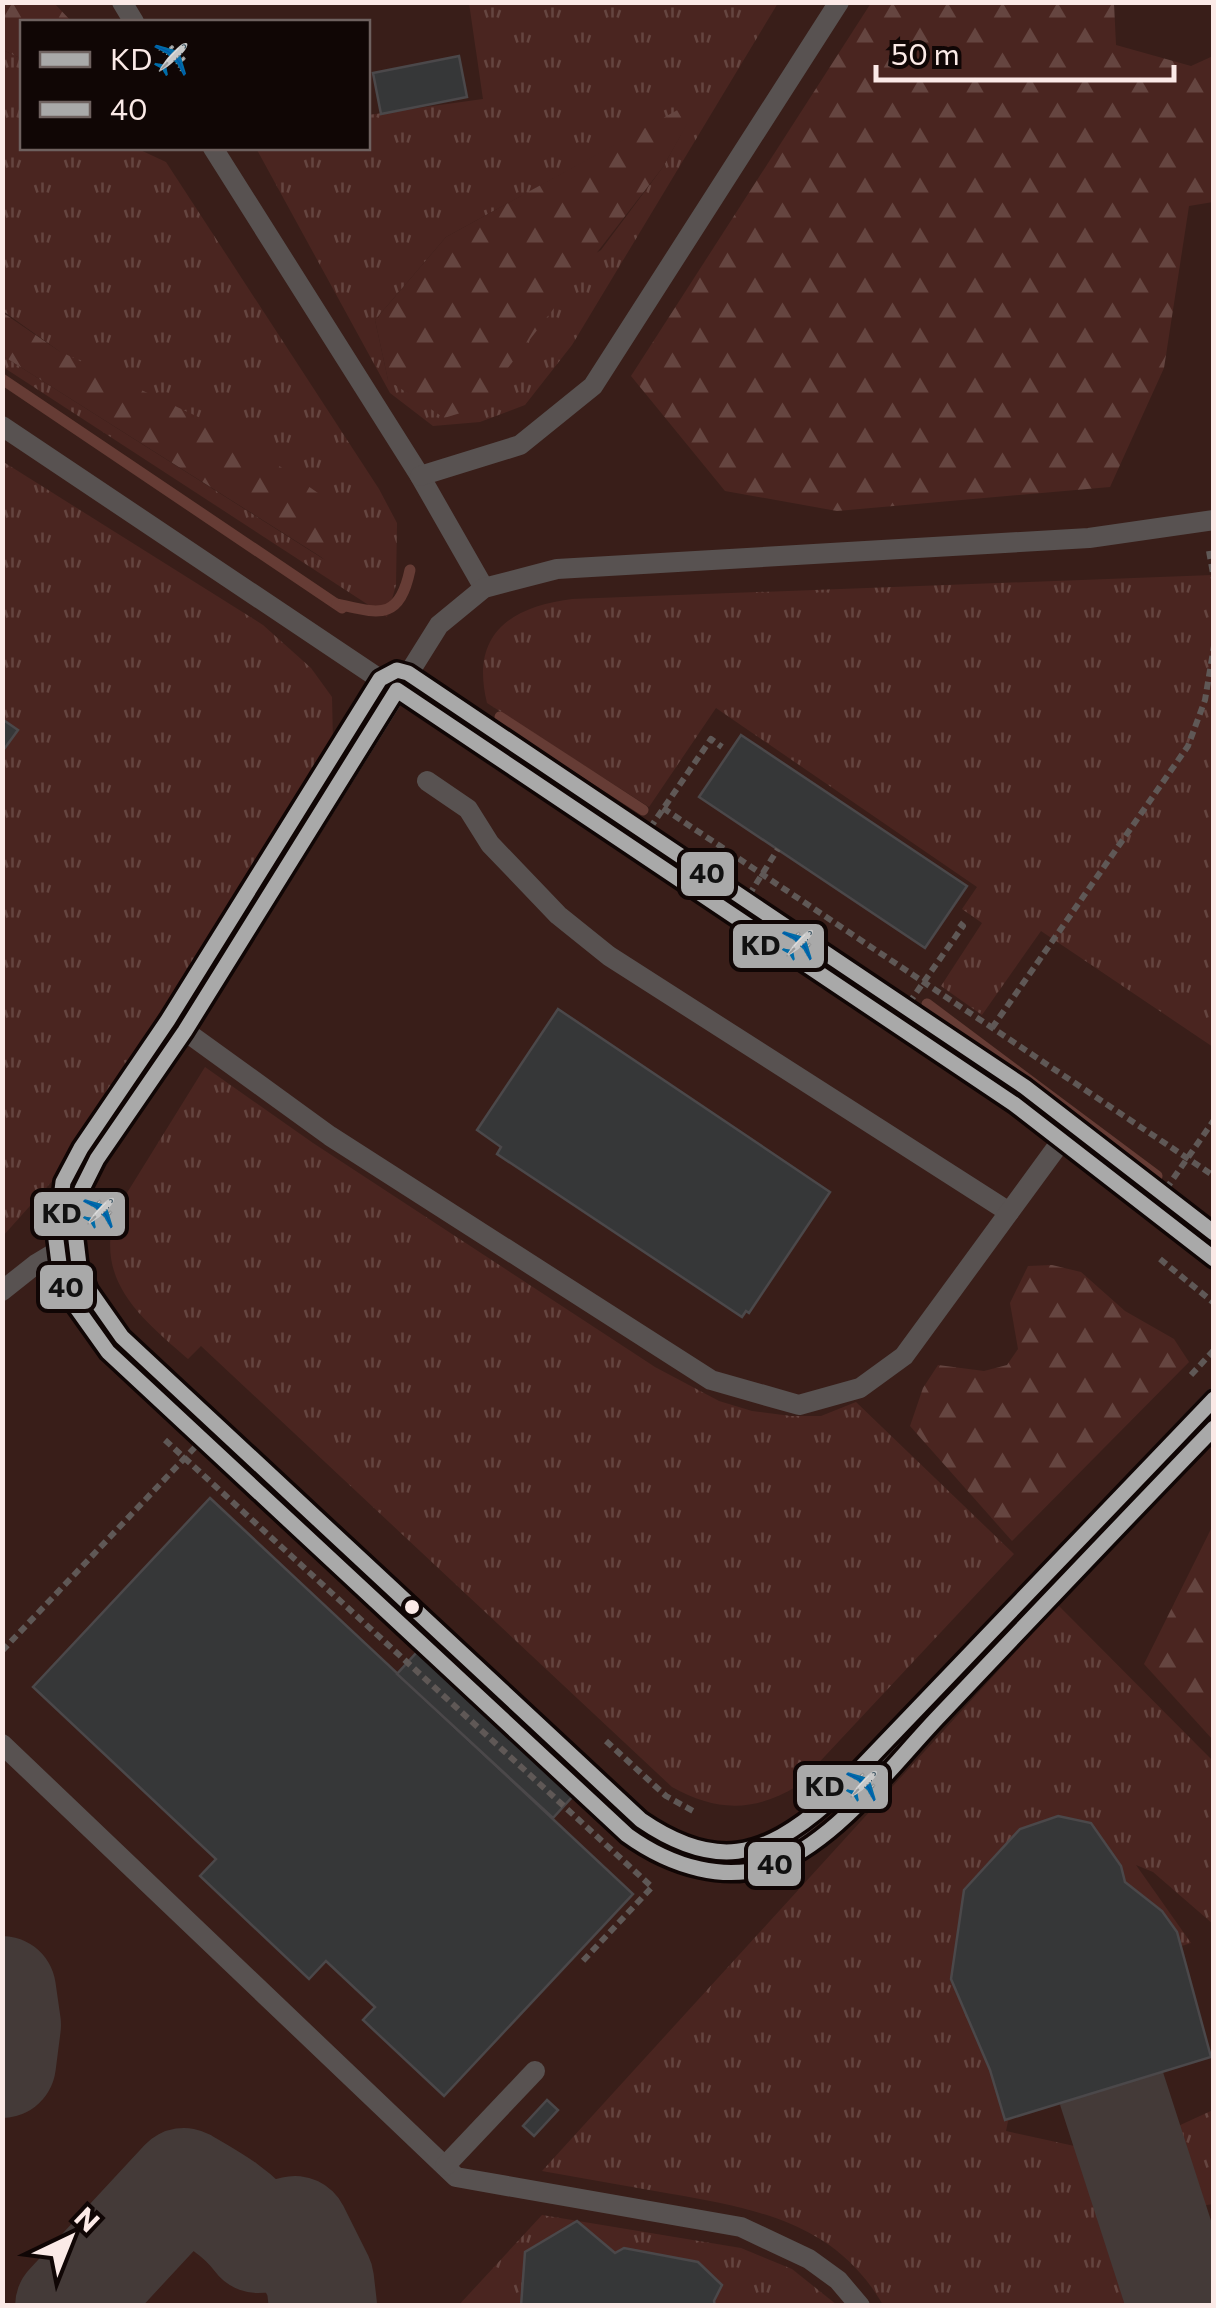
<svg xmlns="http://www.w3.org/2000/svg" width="1216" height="2308" font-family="Commissioner,sans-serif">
<defs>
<pattern id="grass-tufts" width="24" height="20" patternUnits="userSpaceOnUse" patternTransform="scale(2.5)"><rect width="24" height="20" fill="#4a2520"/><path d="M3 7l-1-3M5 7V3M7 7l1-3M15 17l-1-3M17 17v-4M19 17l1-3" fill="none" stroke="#654540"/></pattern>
<pattern id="forest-firs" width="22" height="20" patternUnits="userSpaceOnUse" patternTransform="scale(2.5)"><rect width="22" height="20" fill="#4a2520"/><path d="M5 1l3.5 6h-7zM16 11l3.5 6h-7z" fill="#654540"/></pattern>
</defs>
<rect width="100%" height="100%" fill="#291c1a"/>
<!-- built -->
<path fill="#391e19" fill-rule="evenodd" d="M3 3H1213V2305L3 2306ZM22 22H368V148H22Z"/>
<!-- grass -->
<g fill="url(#grass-tufts)" fill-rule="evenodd">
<path d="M469 3H778L572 345 525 405 480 422 433 426 390 393 256 148H368V115L483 99ZM701 98 663 167 601 250 388 380 375 320 446 237Z"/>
<path d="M3 50 22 59V148H136L166 162 379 489 397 523 396 585 387 617 3 367V356L325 560 59 351 3 311Z"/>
<path d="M2 461 263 625 311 668 332 697 333 743 55 1178 3 1236Z"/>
<path d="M1213 575V1047L1041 931 982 1015 941 986 982 923 962 909 977 887 716 708 649 807 487 703C470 634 510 607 572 599Z"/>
<path d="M205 1067 313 1143 655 1367 719 1401 752 1411 791 1416H821L856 1402 1014 1554 797 1786C753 1813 715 1811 672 1787L201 1346 188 1359C140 1317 92 1279 117 1209Z"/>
<path d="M1058 1605 1213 1761V1924L1153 1872 1136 1865 1191 1943 1157 1954 1195 2035 1008 2121 1006 2131 1079 2147 1104 2178 1127 2227 1132 2278 1128 2305H883C836 2223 757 2209 672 2194 628 2186 585 2179 542 2171Z"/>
<path d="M1213 2110V2204L1201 2206C1166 2180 1160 2168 1176 2127Z"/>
<path d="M542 2215 741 2248 792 2269 837 2305 458 2306Z"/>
</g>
<!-- forest -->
<g fill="url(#forest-firs)">
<path d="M2 3H54L72 22H22V59L3 50Z"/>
<path d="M871 3H1114L1116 45 1191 66 1213 56V202L1189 206 1164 368 1110 487 837 511 725 491 631 376Z"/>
<path d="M703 96 663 167 477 408 444 418 388 380 375 320 446 237Z"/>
<path d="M2 312 59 351 232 433 328 500 326 560 3 356Z"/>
<path d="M1052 1265 1081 1272 1125 1311 1174 1339 1189 1362 1012 1541 910 1426 923 1388 938 1365 984 1371 1007 1365 1018 1349 1010 1303 1028 1266Z"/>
<path d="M1213 1525V1740L1144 1664Z"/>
</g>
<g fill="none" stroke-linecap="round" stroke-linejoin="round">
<!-- stream -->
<g stroke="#663c35" stroke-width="11">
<path d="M2 379 342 608"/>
<path d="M337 604C378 613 399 622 410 570"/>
<path d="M500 717 643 810"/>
<path d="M927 1004 1157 1176"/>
</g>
<!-- taxiway -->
<g stroke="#443a38" stroke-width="108">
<path d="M2 1990 7 2025 2 2064"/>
<path d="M1112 2090 1180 2300 1197 2306"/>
<path d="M69 2306 184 2182C212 2198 239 2213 258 2239L295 2230 320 2280 323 2306"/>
</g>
</g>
<!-- building -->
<g fill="#363738" stroke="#4b484a" stroke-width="2.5">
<path d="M459 56 467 97 381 114 373 73Z"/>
<path d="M2 719 18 730 2 752Z"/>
<path d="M741 735 967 886 925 948 699 797Z"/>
<path d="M558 1009 830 1192 749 1313 746 1311 742 1317 497 1154 501 1147 477 1130Z"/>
<path d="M210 1498 633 1894 444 2096 363 2020 375 2007 326 1961 309 1979 200 1876 216 1859 33 1687Z"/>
<path d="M417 1652 573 1796 553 1818 397 1674Z"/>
<path d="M1058 1816 1091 1823 1121 1866 1125 1882 1162 1911 1177 1932 1211 2057 1005 2120 990 2070 951 1979 964 1890 1020 1829Z"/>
<path d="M547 2100 558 2110 534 2136 523 2126Z"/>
<path d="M577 2221 615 2253 624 2248 698 2262 722 2285 714 2301 715 2306H521L525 2252Z"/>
</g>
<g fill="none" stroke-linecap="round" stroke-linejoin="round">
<!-- path -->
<g stroke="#5f5856" stroke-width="6" stroke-dasharray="8 5" stroke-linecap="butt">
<path d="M1209 551 1214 579"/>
<path d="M663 808 1214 1176"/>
<path d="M650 828 711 739 722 747"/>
<path d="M749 895 778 849"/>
<path d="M909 1003 963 926 957 921"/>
<path d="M992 1028 1188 746 1205 700 1214 646"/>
<path d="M1166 1189 1214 1120"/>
<path d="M1160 1259 1214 1303"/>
<path d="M1191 1375 1214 1350"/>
<path d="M165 1440 652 1887 581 1963"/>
<path d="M2 1651 199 1443"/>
<path d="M606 1741 666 1796 693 1811"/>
</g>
<!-- service -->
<g stroke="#585251" stroke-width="20">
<path d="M122 2 134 22"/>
<path d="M213 148 420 476 484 588"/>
<path d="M2 426 1014 1104 1214 1259"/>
<path d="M420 476 520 445 593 386 839 2"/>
<path d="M1214 520 1089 538 557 569 484 588 439 625 185 1031 97 1159 82 1189 76 1240 79 1265 89 1290 122 1337 641 1820C678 1848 724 1861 769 1845 813 1828 886 1743 920 1707 1018 1604 1116 1501 1214 1398"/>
<path d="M427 781 468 809 490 844 558 915 609 956 1009 1212"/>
<path d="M185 1031 330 1136 711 1380 799 1405 860 1388 904 1356 1062 1140"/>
<path d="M2 1291 36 1264 76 1240"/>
<path d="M2 1744 456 2177 741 2227 809 2259 838 2280 860 2306"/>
<path d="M445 2166 535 2071"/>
</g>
<!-- bus-1 casing -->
<g stroke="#100605" stroke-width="22">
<path id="bus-1" d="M1214 1259 1014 1104 397 690 185 1031 97 1159 82 1189 76 1240 79 1265 89 1290 122 1337 641 1820C714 1870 763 1859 827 1803L1214 1399"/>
</g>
<!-- bus-2 casing -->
<g stroke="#100605" stroke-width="22">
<path id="bus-2" d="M1214 1233 1025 1087 408 673 397 670 380 679 168 1020 81 1148 63 1182 56 1240 60 1271 71 1300 108 1352 627 1835C670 1866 727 1885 778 1863 840 1837 894 1763 940 1715 1031 1619 1122 1523 1214 1428"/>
</g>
<!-- bus-1 -->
<use href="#bus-1" stroke="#a9a9a9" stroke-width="15"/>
<!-- bus-2 -->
<use href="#bus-2" stroke="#a9a9a9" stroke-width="15"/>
</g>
<!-- markers -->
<circle fill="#fbeae7" stroke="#100605" stroke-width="4" cx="412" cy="1607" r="9"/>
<g stroke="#100605" stroke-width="4">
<rect x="679" y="850" width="57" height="48" rx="10" fill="#a9a9a9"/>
<rect x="731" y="922" width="95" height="48" rx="10" fill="#a9a9a9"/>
<rect x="32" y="1190" width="95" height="48" rx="10" fill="#a9a9a9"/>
<rect x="38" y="1263" width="57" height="48" rx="10" fill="#a9a9a9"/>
<rect x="795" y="1763" width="95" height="48" rx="10" fill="#a9a9a9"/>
<rect x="746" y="1840" width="57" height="48" rx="10" fill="#a9a9a9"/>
</g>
<g font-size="28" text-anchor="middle" font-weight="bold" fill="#111">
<text x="707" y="883">40</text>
<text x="778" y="955">KD✈️</text>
<text x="79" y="1223">KD✈️</text>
<text x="66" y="1297">40</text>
<text x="842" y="1796">KD✈️</text>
<text x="775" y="1874">40</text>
</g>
<!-- border -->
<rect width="1216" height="2308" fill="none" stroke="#fbeae7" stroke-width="10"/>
<!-- legend -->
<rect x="20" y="20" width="350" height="130" fill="#100605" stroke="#6e615f" stroke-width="2.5"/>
<rect x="40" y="52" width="50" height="15" fill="#a9a9a9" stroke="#6e615f" stroke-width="2.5"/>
<text x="110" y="70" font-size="30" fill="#fbeae7">KD✈️</text>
<rect x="40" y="102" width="50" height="15" fill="#a9a9a9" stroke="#6e615f" stroke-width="2.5"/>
<text x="110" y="120" font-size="30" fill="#fbeae7">40</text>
<!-- north arrow -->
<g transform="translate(70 2238) rotate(43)" stroke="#100605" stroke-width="8" paint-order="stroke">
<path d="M0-8L18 38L0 25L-18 38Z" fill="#fbeae7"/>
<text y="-15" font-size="28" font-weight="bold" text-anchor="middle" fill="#fbeae7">N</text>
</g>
<!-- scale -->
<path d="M876 65v15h298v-15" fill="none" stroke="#fbeae7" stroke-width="5"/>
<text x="891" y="65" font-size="30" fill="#fbeae7" stroke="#100605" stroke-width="8" paint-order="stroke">50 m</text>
</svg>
